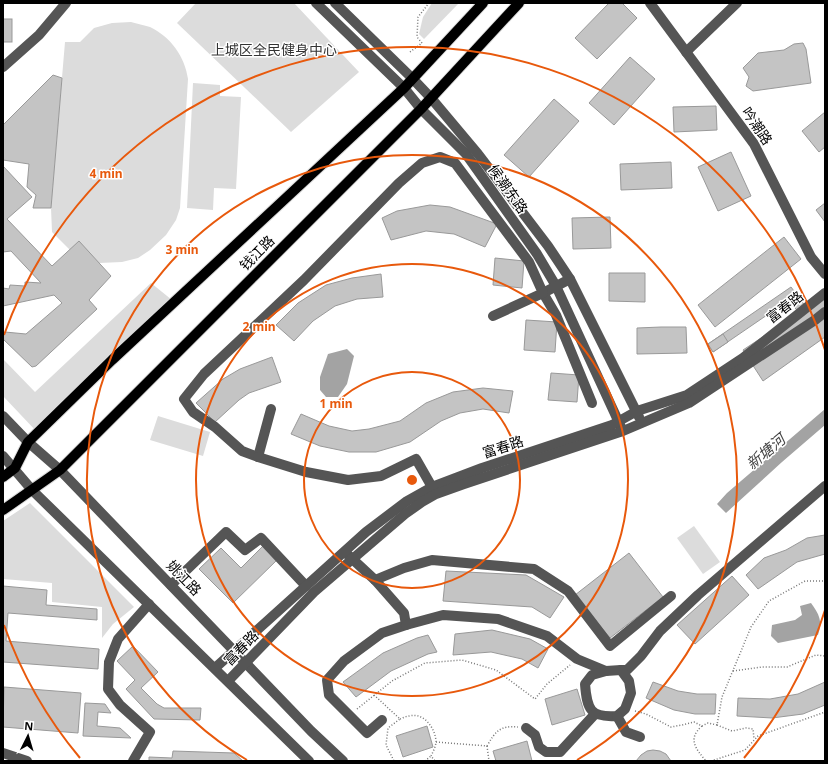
<svg xmlns="http://www.w3.org/2000/svg" width="828" height="764" font-family="'Noto Sans','Noto Sans SC',sans-serif">
<rect width="100%" height="100%" fill="#fff"/>
<!-- green -->
<g fill="#dcdcdc">
<path d="M196 3H294L359 72 291 132 177 23Z"/>
<path d="M432 3H459L424 39 419 34 423 17Z"/>
<path d="M131 22C137 24 144 25 150 27 171 37 185 57 188 79L180 208 176 220 166 235 150 250 138 258 122 262 99 263 70 250 52 232 51 208 65 42H80L94 28 112 23Z"/>
<path d="M193 83 220 85V96L241 97 236 189 214 188 213 210 187 208Z"/>
<path d="M151 283 172 300 37 432 3 396V359L35 392Z"/>
<path d="M158 416 210 432 203 456 150 440Z"/>
<path d="M30 503 134 607 113 624 102 638V607L52 602V583L3 579V521Z"/>
<path d="M694 526 720 562 703 574 677 538Z"/>
</g>
<!-- water -->
<g fill="#a3a3a3">
<path d="M347 349 354 356 347 384 338 397H326L320 390V377L328 354Z"/>
<path d="M825 409V425L782 462 726 513 717 504 727 493Z"/>
<path d="M811 603C819 614 823 621 818 635L778 643 771 636 772 625 795 620 802 615 800 606Z"/>
</g>
<!-- building -->
<g fill="#c4c4c4" stroke="#999">
<path d="M609 3H622L637 18 597 59 575 38Z"/>
<rect x="3" y="19" width="9" height="23"/>
<path d="M803 43 806 49 811 83 753 91 746 86 749 77 743 68 758 53 784 50 794 44Z"/>
<path d="M630 57 655 79 614 125 589 103Z"/>
<path d="M53 75 62 78 51 208H33L36 195 27 187 29 164 3 160V125Z"/>
<path d="M554 99 579 121 529 177 504 155Z"/>
<path d="M716 106 717 130 674 132 673 107Z"/>
<path d="M825 112V147L819 152 802 131Z"/>
<path d="M731 152 751 196 718 211 698 167Z"/>
<path d="M671 162 672 188 621 190 620 164Z"/>
<path d="M3 166 32 197 7 219 52 266 79 241 111 276 89 300 97 309 36 366 32 367 3 339V334L5 332 26 334 62 303 54 295 3 306V288L9 289 10 285 25 286V282L41 283 11 251 3 252Z"/>
<path d="M825 203V222L816 210Z"/>
<path d="M430 205 450 207 497 224 485 247 454 234 426 231 391 240 382 218 397 211Z"/>
<path d="M610 217 611 248 573 249 572 218Z"/>
<path d="M784 237 801 259 715 327 698 305Z"/>
<path d="M495 258 524 261 522 288 493 285Z"/>
<path d="M609 273H645V302L609 301Z"/>
<path d="M381 274 383 297 357 299 335 306 313 321 294 341 276 325 298 303 326 285 352 278Z"/>
<path d="M791 287 806 307 825 294V337L763 381 743 350 799 313 789 300 713 352 708 344Z"/>
<path d="M526 320 557 322 555 352 524 350Z"/>
<path d="M661 327H686L687 353 637 354V328Z"/>
<path d="M723 334 728 342 713 352 708 344Z"/>
<path d="M272 357 281 382 249 393 239 400 215 422 196 403 223 379 240 369Z"/>
<path d="M551 373 579 375 577 402 548 400Z"/>
<path d="M483 388 513 391 509 413 483 409 460 413 441 421 410 442 376 452H349L320 446 291 434 301 414 329 426 352 431 369 429 400 421 426 403 453 392Z"/>
<path d="M825 535V554L797 562 758 589 746 575 764 558 786 550 807 538Z"/>
<path d="M263 546 277 560 233 603 199 569 221 548 241 568Z"/>
<path d="M629 553 663 597 610 638 575 595Z"/>
<path d="M446 571 526 575 564 597 550 618 532 607 443 601Z"/>
<path d="M732 576 749 595 695 644 677 625Z"/>
<path d="M3 586 47 590 46 605 97 609V620L8 613 6 641 99 649 98 669 3 662Z"/>
<path d="M492 630 530 639 548 649 538 668 522 659 491 652 453 655 455 634Z"/>
<path d="M428 635 437 652 428 654 391 671 356 697 343 682 383 653 417 638Z"/>
<path d="M133 646 158 672 141 688 157 704 164 708H201L200 720 154 719 126 689 135 680 117 661Z"/>
<path d="M653 682 678 691 697 694H716L715 714H695L674 710 646 698Z"/>
<path d="M825 682V705L803 714 772 718 737 716 738 698 770 699 798 694Z"/>
<path d="M4 687 81 693 78 733 3 727Z"/>
<path d="M577 689 585 715 552 725 545 699Z"/>
<path d="M85 703 105 704 111 713 98 712 97 726 120 728 131 738 83 736Z"/>
<path d="M427 726 433 747 403 757 396 736Z"/>
<path d="M527 741 532 761H496L493 751Z"/>
<path d="M653 750 660 751 666 754 671 761H636L641 755 647 751Z"/>
<path d="M173 751 234 753 243 761H149V757L172 758Z"/>
</g>
<g fill="none" stroke-linecap="round" stroke-linejoin="round">
<!-- major casing -->
<g stroke="#dbdbdb" stroke-width="12">
<g id="major">
<path d="M3 477 15 468 28 442 112 360 404 88 483 3"/>
<path d="M3 510 60 470 421 109 519 3"/>
</g>
</g>
<!-- path -->
<g stroke="#777" stroke-width="1.5" stroke-dasharray="1 2" stroke-linecap="butt">
<path d="M410 52 422 43 417 37 418 17 429 3"/>
<path d="M733 671 762 667H787L816 655 825 656"/>
<path d="M374 695 400 719 388 728 386 745 394 761"/>
<path d="M357 709 392 681 425 663 462 660 496 670 535 699 547 684 570 665"/>
<path d="M635 711 646 714 671 727 682 725 694 722 702 726 708 723 717 725 722 697 751 627 769 601 805 581H825"/>
<path d="M400 719C403 718 406 716 409 716 424 712 435 728 436 741 436 746 433 752 431 756L435 761"/>
<path d="M717 725 732 731 746 728 753 729 754 739"/>
<path d="M702 726C687 739 696 749 706 761"/>
<path d="M436 742 487 746C495 732 500 725 518 727"/>
<path d="M487 746 489 761"/>
<path d="M425 761 431 756"/>
<path d="M711 761 745 750 758 736 825 712"/>
</g>
<!-- minor -->
<g stroke="#555" stroke-width="10">
<path d="M316 3 404 88 421 109 466 154 537 254 556 286 621 427"/>
<path d="M335 3 412 78 431 98 478 154 548 246 570 279 639 417"/>
<path d="M650 3 754 144 811 257 825 274"/>
<path d="M686 52 737 3"/>
<path d="M3 67 39 35 66 3"/>
<path d="M570 279 543 293 556 315 592 403"/>
<path d="M271 409 258 457 242 451 215 427 193 412 184 399 204 374 304 280 399 183 422 163 440 157 455 163 529 262 543 293 493 316"/>
<path d="M3 416 28 442 60 470 311 731 343 761"/>
<path d="M3 456 32 490 309 761"/>
<path d="M258 457 306 472 348 480 381 476 416 459 432 487"/>
<path d="M347 554 375 580 404 613 406 625 382 633 344 661 327 680 329 695 367 733 382 720"/>
<path d="M375 580 404 568 432 560 534 569 568 591 610 646 671 596"/>
<path d="M171 585 226 532 245 550 261 538 306 586"/>
<path d="M406 625 443 615 498 619 547 636 577 659 606 671"/>
<path d="M215 668 366 532 407 501 432 487 482 468 612 425 637 411 687 395 743 358 825 293"/>
<path d="M621 670H627L641 656 660 631 698 595 825 486"/>
<path d="M621 670 629 681 631 693 625 709 617 716C590 718 587 709 585 684L592 675 606 671Z"/>
<path d="M228 681 314 592 405 514 422 502 436 494 464 484 623 431 689 403 815 320 825 312"/>
<path d="M617 716 626 732 640 737"/>
<path d="M526 728 535 735 539 747 546 752H560L595 714"/>
<path d="M3 753 27 761"/>
<path d="M133 761 150 732 120 705 108 689 109 662 118 639 149 604"/>
</g>
<!-- major -->
<use href="#major" stroke="#000" stroke-width="10"/>
</g>
<!-- distance rings -->
<g fill="none" stroke="#e8590c" stroke-width="2">
<circle cx="412" cy="480" r="108"/>
<circle cx="412" cy="480" r="216"/>
<path d="M247 760A325 325 0 1 1 577 760"/>
<path d="M825 610A433 433 0 0 1 744 758M80 758A433 433 0 0 1 4 625M4 335A433 433 0 0 1 825 350"/>
</g>
<g text-anchor="middle" stroke-width="3" stroke-linejoin="round" paint-order="stroke">
<!-- park labels -->
<g font-size="14" fill="#333" stroke="#fff">
<text x="274" y="55">上城区全民健身中心</text>
</g>
<!-- street labels -->
<g font-size="14" fill="#000" stroke="#fff">
<text transform="translate(757 126) rotate(56)" y="5">吟潮路</text>
<text transform="translate(508 189) rotate(55)" y="5">候潮东路</text>
<text transform="translate(257 253) rotate(-45)" y="5">钱江路</text>
<text transform="translate(785 307) rotate(-38)" y="5">富春路</text>
<text transform="translate(503 447) rotate(-18)" y="5">富春路</text>
<text transform="translate(184 578) rotate(46)" y="5">姚江路</text>
<text transform="translate(241 648) rotate(-46)" y="5">富春路</text>
</g>
<!-- water labels -->
<g font-size="15" font-style="italic" fill="#444" stroke="#fff">
<text transform="translate(766 452) rotate(-40)" y="5">新塘河</text>
</g>
</g>
<circle cx="412" cy="480" r="6" fill="#e8590c" stroke="#fff" stroke-width="2"/>
<g font-size="12" text-anchor="middle" font-weight="bold" fill="#e8590c" stroke="#fff" stroke-width="3" stroke-linejoin="round" paint-order="stroke">
<text x="106" y="178">4 min</text>
<text x="182" y="254">3 min</text>
<text x="259" y="331">2 min</text>
<text x="336" y="408">1 min</text>
</g>
<!-- border -->
<rect width="828" height="764" fill="none" stroke="#000000" stroke-width="8"/>
<!-- north arrow -->
<g transform="translate(28 736) rotate(5)" stroke="#ffffff" stroke-width="3" paint-order="stroke">
<path d="M0-3L7 15L0 10L-7 15Z" fill="#000000"/>
<text y="-6" font-size="11" font-weight="bold" text-anchor="middle" fill="#000000">N</text>
</g>
</svg>
